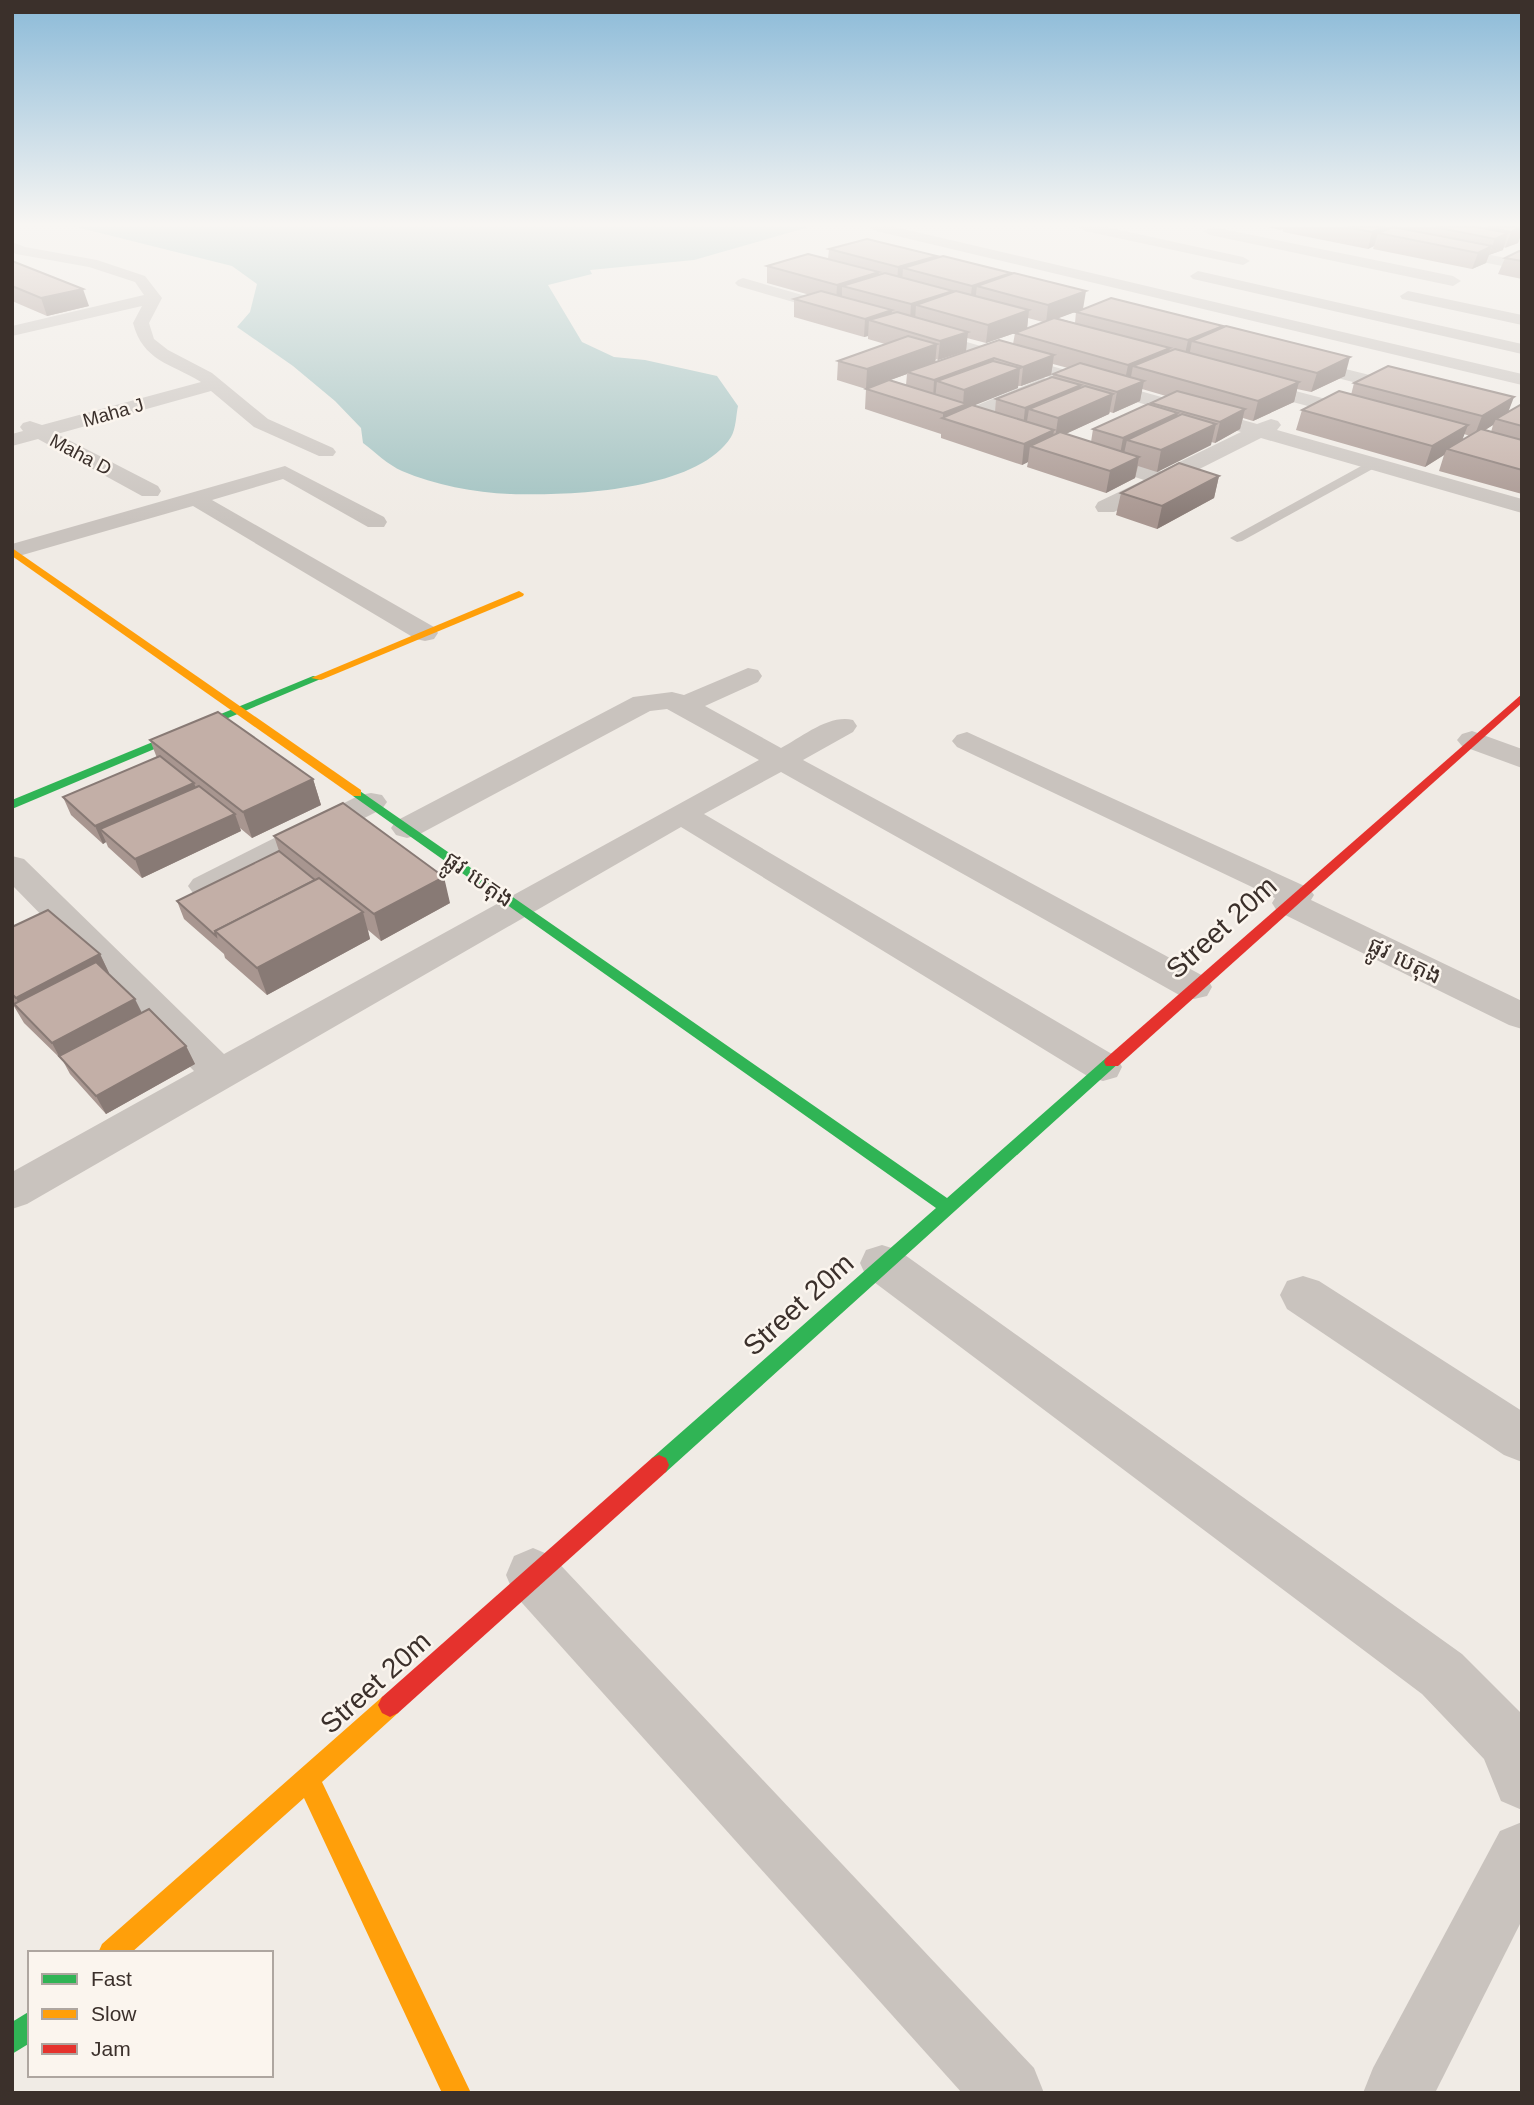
<svg xmlns="http://www.w3.org/2000/svg" width="1534" height="2105" font-family="Arial,'Noto Sans Khmer',sans-serif">
<rect width="100%" height="100%" fill="#f0ebe5"/>
<!-- water -->
<path fill="#a1c2c1" d="M76 227H809L694 260 590 270 592 274 548 285 582 342 614 357 645 360 717 376 738 406C736 415 736 429 731 437 697 491 569 496 511 494 475 493 435 485 402 471 388 465 375 452 363 443L361 428 335 401 293 366 237 327 250 312 257 284 232 266Z"/>
<g fill="none" stroke-linecap="round" stroke-linejoin="round">
<!-- lane -->
<path fill="#c9c3be" fill-rule="evenodd" d="M1374 459 1378 460V466L1242 541 1237 542 1230 538Z"/>
<!-- street -->
<g fill="#c9c3be" fill-rule="evenodd">
<path d="M869 227H895L1522 374V385L876 231Z"/>
<path d="M1078 227H1106L1243 257 1250 261 1243 265 1085 231Z"/>
<path d="M1213 227 1453 276 1461 281 1453 286 1210 235 1203 231Z"/>
<path d="M12 242 25 247 97 260 145 276 162 298 149 323 154 339 168 350 212 373 268 419 333 448 336 452 333 456H319L254 427 211 391 57 434 158 486 161 491 158 496H142L38 439 12 446V434L23 431 20 427 23 423 30 421 42 425 201 382C170 363 143 361 133 323L142 306 12 336V326L144 295 135 282 89 267 16 254 12 252Z"/>
<path d="M1438 245 1522 261V270L1433 252 1431 249Z"/>
<path d="M1198 271 1522 344V354L1193 279 1190 276Z"/>
<path d="M743 278 855 310 857 313 849 318 738 286 735 283 738 280Z"/>
<path d="M1408 291 1522 315V325L1402 299 1400 296Z"/>
<path d="M917 328 1257 424 1271 419 1278 421 1281 425 1277 430 1522 499V513L1261 438 1114 512H1098L1095 507 1098 502 1144 480 1081 459 1078 455 1081 451H1095L1161 471 1241 432 911 337 909 333Z"/>
<path d="M1293 356 1422 388 1424 392 1415 398 1287 365 1284 361Z"/>
<path d="M1243 377 1375 412 1378 416 1368 422 1236 387 1234 383Z"/>
<path d="M1043 378 1050 380 1052 384 1050 388 975 420 968 422 958 416 961 412Z"/>
<path d="M285 466 384 517 387 522 384 527H368L283 479 212 500 434 627 438 633 434 639 425 641 416 639 193 506 12 558V544Z"/>
<path d="M748 668 758 670 762 676 758 682 705 706 781 748C802 737 829 714 853 720L857 726 853 732 803 760 1207 978 1212 987 1207 996 1194 999 1181 996 781 772 704 814 1117 1057 1122 1067 1117 1077 1103 1081 1089 1077 681 827 27 1204 12 1209V1172L194 1071 12 885V856L24 859 224 1054 759 760 667 709 650 711 418 835 407 838 396 835 391 828 396 821 633 697 672 692 684 695Z"/>
<path d="M1472 731 1522 749V768L1462 746 1457 740 1462 734Z"/>
<path d="M967 732 1309 888 1314 895 1311 900 1522 1001V1029L1509 1025 1277 911 1272 903 1275 898 957 747 952 741 957 735Z"/>
<path d="M371 793 382 795 387 802 382 809 217 893 205 896 193 893 188 886 193 879 360 795Z"/>
<path d="M882 1245 898 1250 1462 1654 1522 1714V1810L1501 1801 1484 1759 1422 1694 866 1276 860 1263 866 1250Z"/>
<path d="M1303 1276 1319 1281 1522 1411V1462L1504 1455 1287 1309 1280 1295 1287 1281Z"/>
<path d="M533 1548 552 1556 1034 2068 1044 2093H962L514 1594 506 1575 514 1556Z"/>
<path d="M1522 1822V1920L1435 2093H1363L1373 2068 1500 1831Z"/>
</g>
<!-- fast -->
<g fill="#30b455" fill-rule="evenodd">
<path d="M313 676 323 678 12 809V800Z"/>
<path d="M357 789 947 1198 1106 1058H1118L1120 1062 666 1472 659 1475 652 1472 649 1465 652 1458 936 1208 353 796V790Z"/>
<path d="M30 2011V2043L12 2054V2022Z"/>
</g>
<!-- slow -->
<g fill="#ff9f0a" fill-rule="evenodd">
<path d="M12 548 361 790V796H353L12 556Z"/>
<path d="M519 591 524 594 523 596 321 680 311 678Z"/>
<path d="M390 1693 398 1697 402 1705 398 1713 322 1782 471 2093H442L304 1798 131 1953H98L102 1944 382 1697Z"/>
</g>
<!-- jam -->
<g fill="#e5322d" fill-rule="evenodd">
<path d="M1522 694V703L1118 1066H1106L1104 1062 1106 1058Z"/>
<path d="M659 1455 666 1458 669 1465 666 1472 398 1713 390 1717 382 1713 378 1705 382 1697 652 1458Z"/>
</g>
</g>
<!-- wall -->
<g fill="#a89690" fill-rule="evenodd">
<path d="M1268 227H1522V235H1521L1518 243 1503 248V250L1489 255 1486 263 1472 269 1373 249 1374 246 1368 249 1283 232V229L1280 230Z"/>
<path d="M829 249 937 256V258L1011 274 1083 309 1223 327 1345 376 1311 392 1297 389 1294 402 1253 421 1243 418 1240 429 1215 443 1211 442V445L1157 472 1138 466 1135 478 1106 493 1027 467 1028 462 1022 465 941 438V434L865 409 866 389 837 380 838 361 885 344 868 339V336L864 337 794 317V299L810 295 767 283V266L828 259ZM1083 309 1076 312 1075 323 1058 318ZM1028 318 1043 322 1015 333 1013 344 935 362 936 359 938 360 966 351 967 338 986 343 1027 329ZM1053 364 1068 368 1053 374V377L996 399 995 412 973 405 1018 388V386H1021L1051 375ZM907 374 906 385 890 380ZM1142 389 1166 396 1151 403V405L1093 429 1091 442 1065 434 1109 414 1110 412 1113 413 1140 401Z"/>
<path d="M1522 252V279L1498 274 1505 258Z"/>
<path d="M12 261 89 306 47 316 12 301Z"/>
<path d="M1354 383 1509 411 1522 404V494L1439 471 1444 455 1425 467 1296 430 1302 410 1351 395ZM1493 425 1491 432 1485 430ZM1464 434 1470 436 1462 440Z"/>
<path d="M1219 476 1214 498 1157 529 1116 515 1121 493Z"/>
<path d="M150 740 313 779 321 805 252 838 240 828 241 831 142 878 108 847 106 842 103 844 71 815 63 797 157 758Z"/>
<path d="M274 836 450 903 381 941 368 930 370 939 267 995 225 958 224 954 184 919 177 901 279 851Z"/>
<path d="M12 927 100 954 109 973H108L142 1013 186 1046 195 1064 106 1114 70 1074 63 1061 24 1023 12 1003Z"/>
</g>
<!-- shaded-wall -->
<g fill="#887a75">
<path d="M1385 227H1388L1385 235 1378 233 1374 246 1368 249 1372 232Z"/>
<path d="M1522 227V232L1518 243 1505 248 1511 232Z"/>
<path d="M1508 233 1503 250 1489 255 1495 239Z"/>
<path d="M1492 246 1486 263 1472 269 1478 253Z"/>
<path d="M937 256 936 272 903 268 902 283 897 284 898 267Z"/>
<path d="M879 272 878 289 842 286V300L836 302 837 285Z"/>
<path d="M1011 273 1009 290 977 286 975 302 970 303 972 286Z"/>
<path d="M83 289 89 306 47 316 41 298Z"/>
<path d="M953 291 952 309 916 305 915 321 910 323 911 304Z"/>
<path d="M1086 291 1083 309 1046 323 1048 305Z"/>
<path d="M892 310 891 327 869 320 868 336 864 337 865 319Z"/>
<path d="M1029 310 1027 329 986 343 988 325Z"/>
<path d="M1223 326 1219 344 1192 341 1189 357 1184 359 1188 340Z"/>
<path d="M968 332 966 351 938 360 940 341Z"/>
<path d="M937 344 935 363 907 372V374L866 389 867 369Z"/>
<path d="M1170 348 1166 367 1133 366 1130 382 1124 385 1128 365Z"/>
<path d="M1054 355 1051 375 1021 386 1023 367Z"/>
<path d="M1350 357 1345 376 1311 392 1317 373Z"/>
<path d="M994 358 992 378 937 381 935 399 933 400 934 380Z"/>
<path d="M1020 368 1018 388 943 418V413L963 405 964 390Z"/>
<path d="M1144 381 1140 401 1113 413 1117 392Z"/>
<path d="M1299 382 1294 402 1253 421 1258 401Z"/>
<path d="M1081 385 1077 405 1029 409 1026 427 1023 428 1025 408Z"/>
<path d="M1113 394 1109 414 1055 439 1058 418Z"/>
<path d="M1514 397 1506 418 1496 419 1493 425 1474 437 1482 416Z"/>
<path d="M1245 409 1240 429 1215 443 1220 422Z"/>
<path d="M1178 413 1173 433 1127 440 1123 458 1119 460 1123 438Z"/>
<path d="M1216 424 1211 445 1157 472 1161 450Z"/>
<path d="M1468 425 1460 446 1447 449 1444 455 1425 467 1432 446Z"/>
<path d="M1054 430 1051 451 1030 446 1028 462 1022 465 1024 444Z"/>
<path d="M1139 457 1135 478 1106 493 1110 471Z"/>
<path d="M1219 476 1214 498 1157 529 1162 506Z"/>
<path d="M313 779 321 805 252 838 243 812Z"/>
<path d="M194 783 201 801 100 829 106 842 103 844 95 826Z"/>
<path d="M235 814 241 831 142 878 135 859Z"/>
<path d="M444 877 450 903 381 941 374 914Z"/>
<path d="M363 912 370 939 267 995 257 968Z"/>
<path d="M100 954 109 973 26 1017 16 998Z"/>
<path d="M135 999 144 1017 59 1056 62 1062 52 1043Z"/>
<path d="M186 1046 195 1064 106 1114 96 1096Z"/>
</g>
<!-- building -->
<g fill="#c3afa7" stroke="#887a75" stroke-width="2">
<path d="M1347 227H1385L1372 232Z"/>
<path d="M1393 227 1492 246 1478 253 1378 233Z"/>
<path d="M1435 227H1477L1508 233 1495 239Z"/>
<path d="M1487 227H1522L1511 232Z"/>
<path d="M867 239 937 256 898 267 829 249Z"/>
<path d="M1519 251 1522 252V261L1505 258Z"/>
<path d="M808 254 879 272 837 285 767 266Z"/>
<path d="M943 256 1011 273 972 286 903 268Z"/>
<path d="M12 261 83 289 41 298 12 286Z"/>
<path d="M885 273 953 291 911 304 842 286Z"/>
<path d="M1014 273 1086 291 1048 305 977 286Z"/>
<path d="M821 291 892 310 865 319 794 299Z"/>
<path d="M956 291 1029 310 988 325 916 305Z"/>
<path d="M1111 298 1223 326 1188 340 1076 312Z"/>
<path d="M897 312 968 332 940 341 869 320Z"/>
<path d="M1054 318 1170 348 1128 365 1015 333Z"/>
<path d="M1226 326 1350 357 1317 373 1192 341Z"/>
<path d="M908 336 937 344 867 369 838 361Z"/>
<path d="M999 340 1054 355 1023 367 994 358 934 380 907 372Z"/>
<path d="M1175 349 1299 382 1258 401 1133 366Z"/>
<path d="M993 361 1020 368 964 390 937 381Z"/>
<path d="M1080 363 1144 381 1117 392 1053 374Z"/>
<path d="M1388 366 1514 397 1482 416 1354 383Z"/>
<path d="M1052 377 1081 385 1025 408 996 399Z"/>
<path d="M889 380 967 404 943 413 866 389Z"/>
<path d="M1085 386 1113 394 1058 418 1029 409Z"/>
<path d="M1177 391 1245 409 1220 422 1151 403Z"/>
<path d="M1339 391 1468 425 1432 446 1302 410Z"/>
<path d="M1148 404 1178 413 1123 438 1093 429Z"/>
<path d="M1522 404V426L1496 419Z"/>
<path d="M972 405 1054 430 1024 444 942 418Z"/>
<path d="M1182 414 1216 424 1161 450 1127 440Z"/>
<path d="M1481 429 1522 440V470L1447 449Z"/>
<path d="M1060 432 1139 457 1110 471 1030 446Z"/>
<path d="M1179 463 1219 476 1162 506 1121 493Z"/>
<path d="M218 712 313 779 243 812 150 740Z"/>
<path d="M160 756 194 783 95 826 63 797Z"/>
<path d="M199 786 235 814 135 859 100 829Z"/>
<path d="M343 803 444 877 374 914 274 836Z"/>
<path d="M279 851 315 880 215 931 216 936 177 901Z"/>
<path d="M319 878 363 912 257 968 215 931Z"/>
<path d="M48 910 100 954 16 998 12 994V927Z"/>
<path d="M96 962 135 999 52 1043 14 1004Z"/>
<path d="M149 1009 186 1046 96 1096 59 1056Z"/>
</g>
<!-- sky -->
<linearGradient id="sky" x2="0" y2="1"><stop stop-color="#8bbad8"/><stop offset="0.43" stop-color="#f8f6f3"/><stop offset="1" stop-color="#f8f6f3" stop-opacity="0"/></linearGradient>
<rect width="1534" height="522" fill="url(#sky)"/>
<g text-anchor="middle" stroke-width="5" stroke-linejoin="round" paint-order="stroke">
<!-- far-street labels -->
<g font-size="19" fill="#3b302b" stroke="#fbf5ee">
<text transform="translate(113 412) rotate(-16)" y="7">Maha J</text>
<text transform="translate(81 454) rotate(28)" y="7">Maha D</text>
</g>
<!-- street labels -->
<g font-size="23" fill="#3b302b" stroke="#fbf5ee">
<text transform="translate(479 879) rotate(35)" y="8">ផ្លូវ បេតុង</text>
<text transform="translate(1405 960) rotate(26)" y="8">ផ្លូវ បេតុង</text>
</g>
<!-- near-street labels -->
<g font-size="28" fill="#3b302b" stroke="#fbf5ee">
<text transform="translate(1221 927) rotate(-42)" y="10">Street 20m</text>
<text transform="translate(798 1304) rotate(-42)" y="10">Street 20m</text>
<text transform="translate(375 1682) rotate(-42)" y="10">Street 20m</text>
</g>
</g>
<!-- border -->
<rect width="1534" height="2105" fill="none" stroke="#3b302b" stroke-width="28"/>
<!-- legend -->
<rect x="28" y="1951" width="245" height="126" fill="#fbf5ee" stroke="#aea6a0" stroke-width="2"/>
<rect x="42" y="1974" width="35" height="10" fill="#30b455" stroke="#aea6a0" stroke-width="2"/>
<text x="91" y="1986" font-size="21" fill="#3b302b">Fast</text>
<rect x="42" y="2009" width="35" height="10" fill="#ff9f0a" stroke="#aea6a0" stroke-width="2"/>
<text x="91" y="2021" font-size="21" fill="#3b302b">Slow</text>
<rect x="42" y="2044" width="35" height="10" fill="#e5322d" stroke="#aea6a0" stroke-width="2"/>
<text x="91" y="2056" font-size="21" fill="#3b302b">Jam</text>
</svg>
